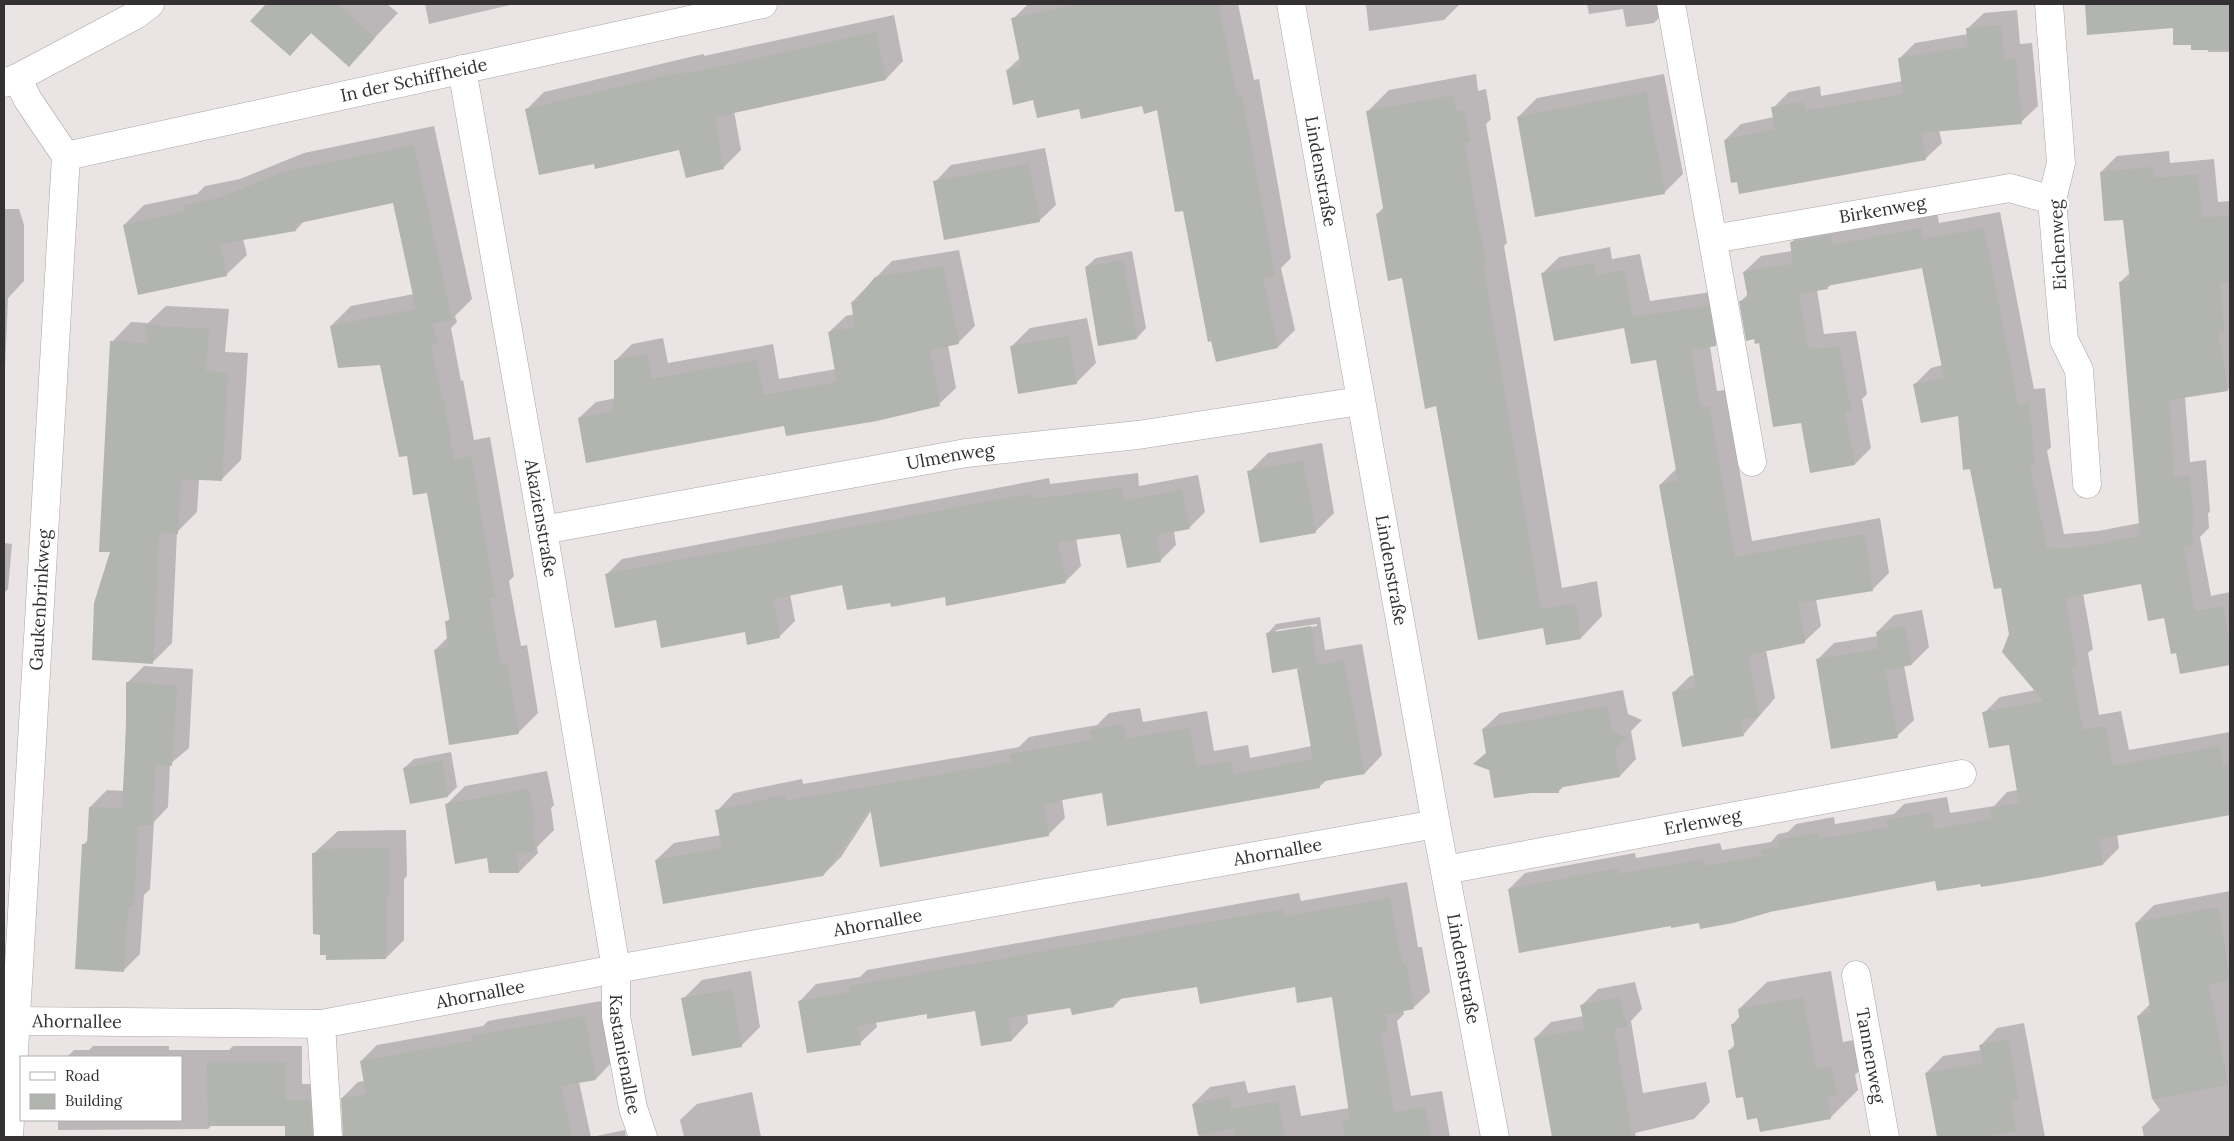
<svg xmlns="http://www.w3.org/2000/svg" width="2234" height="1141" font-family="Lora,serif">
<rect width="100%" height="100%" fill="#eae4e5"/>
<!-- shadow -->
<g fill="#0003" fill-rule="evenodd">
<path d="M266 4H387L398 13 349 65 312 32 289 55Z"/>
<path d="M425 4H514L429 24Z"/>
<path d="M1028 4H1238L1254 80 1259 79 1291 258 1281 268 1295 330 1278 347 1184 210 1158 109 1143 104 1080 108 1034 99 1007 70 1021 57 1013 19Z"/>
<path d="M1366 4H1460L1444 20 1369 31Z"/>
<path d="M1587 4H1670L1671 6 1654 23 1626 27 1623 9 1589 14Z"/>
<path d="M2086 4H2158V11L2088 34Z"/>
<path d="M2192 4H2230V52H2208V49H2192Z"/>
<path d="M2017 10 2020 44 2032 43 2038 106 2021 122 1939 130 1942 143 1925 159 1738 181 1725 140 1741 124 1774 117 1773 108 1789 92 1820 86 1821 96 1903 81 1899 59 1915 43 1968 34 1967 29 1984 13Z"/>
<path d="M894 15 903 61 886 79 734 111 741 150 723 168 680 149 595 162 526 110 544 92 690 57 704 54V56Z"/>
<path d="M1476 74 1478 91 1486 89 1491 119 1486 124 1507 243 1504 246 1562 588 1597 581 1602 616 1581 638 1544 627 1437 405 1403 277 1377 214 1384 207 1367 112 1389 90Z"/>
<path d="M1664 74 1683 174 1664 193 1518 117 1537 98Z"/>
<path d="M434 126 472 299 455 316 457 322 451 328 461 381 463 380 474 440 490 437 514 576 509 581 521 646 527 645 538 713 518 733 435 650 448 637 446 622 451 617 428 491 408 454 381 364 331 326 351 306 414 294 394 202 304 221 296 230 243 239 247 255 227 274 139 294 124 225 144 205 197 194 205 186 240 179 304 153Z"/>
<path d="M1045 148 1056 205 1039 221 935 182 951 165Z"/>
<path d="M2169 151 2170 163 2214 159 2218 202 2230 201V387L2227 390 2185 397 2190 462 2206 460 2210 512 2208 513 2209 528 2200 537 2211 596 2230 592V664L2181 673 2177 651 2165 617 2142 583 2083 593 2093 649 2088 653 2099 715 2121 711 2129 750 2230 732V814L2117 834 2119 848 2103 864 1981 882 1936 879 1700 921 1672 924 1509 889 1525 873 1635 853 1636 858 1720 843 1722 850 1771 842 1778 834 1788 832 1796 824 1834 817 1835 824 1894 814 1904 804 1947 797 1950 813 1994 806 2007 792 2018 790 2010 743 1984 713 2000 697 2036 690 2011 634 2002 587 1959 414 1915 384 1931 368 1943 365 1923 267 1832 284 1827 288 1817 290 1824 334 1856 331 1867 394 1862 399 1871 448 1855 464 1802 421 1741 301 1748 294 1744 272 1761 256 1792 251 1791 243 1807 226 1937 213 1939 223 2000 212 2034 389 2045 388 2051 447 2047 451 2064 534 2098 531 2140 523 2120 282 2130 273 2124 218 2101 172 2117 156Z"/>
<path d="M4 209H19L24 225V281L8 298 4 391Z"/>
<path d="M1610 247 1612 259 1640 254 1650 301 1725 290 1732 328 1715 345 1710 346 1717 391 1725 390 1752 541 1880 518 1889 573 1873 589 1816 599 1821 626 1804 642 1766 650 1775 698 1743 735 1674 692 1690 676 1695 675 1660 485 1677 468 1657 358 1626 327 1543 273 1559 257Z"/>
<path d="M959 250 975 326 958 343 948 345 956 388 939 404 785 424 579 418 596 402 616 398V360L632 344 663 338 668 363 773 344 779 379 836 369 829 332 846 316 854 314 852 302 892 261Z"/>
<path d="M1132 251 1146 328 1137 338 1086 267 1096 258Z"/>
<path d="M166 306 229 309 225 352 248 353 241 460 221 480 199 479 197 512 177 532 172 643 152 663 111 551 112 342 131 322 148 323Z"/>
<path d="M1087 318 1096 363 1077 382 1019 393 1011 347 1030 328Z"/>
<path d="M1322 443 1334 513 1315 532 1249 472 1268 453Z"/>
<path d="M1138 473 1139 486 1198 475 1205 512 1189 528 1174 531 1176 545 1160 561 1121 533 1076 538 1081 566 1065 582 946 595 843 584 790 594 795 621 779 637 657 619 606 575 622 559 1049 478 1050 484Z"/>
<path d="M4 543 12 544 8 589 4 593Z"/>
<path d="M1922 610 1929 647 1912 664 1904 665 1914 720 1897 736 1817 660 1834 643 1878 636 1877 632 1894 615Z"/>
<path d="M1320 617 1325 650 1362 644 1382 755 1365 773 1327 780 1319 787 1103 792 1062 799 1065 818 1048 835 871 811 841 857 823 875 656 860 674 843 721 835 717 811 734 793 802 779 803 784 1019 747 1029 737 1097 725 1109 713 1140 708 1143 722 1207 711 1214 751 1248 745 1250 758 1312 746 1298 669 1301 666 1267 634 1276 624ZM1317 624V626L1276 633V630Z"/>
<path d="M144 666 193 669 189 748 170 764 168 807 154 822 150 889 144 895 140 954 123 971 83 845 89 839 90 807 107 790 124 791 127 683Z"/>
<path d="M1623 690 1628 714 1642 720 1631 731 1636 759 1620 776 1564 786 1558 792 1487 752 1483 729 1500 713Z"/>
<path d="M451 752 457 787 448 796 411 803 404 768 414 759Z"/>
<path d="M547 771 554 805 551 808 554 830 537 847 538 853 519 872H490L488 857 446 805 465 786Z"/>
<path d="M406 830 407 876 404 879V940L386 958 321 934 313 854 338 831Z"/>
<path d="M1407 882 1418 947H1422L1430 992 1413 1008 1403 1010 1404 1014 1397 1021 1411 1096 1442 1091 1450 1137H1278V1134L1262 1137H1199L1193 1104 1210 1087 1245 1081 1248 1093 1295 1085 1301 1116 1349 1108 1333 996 1296 985H1198L1122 998 1114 1006H1071L1027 1014 1028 1023 1012 1040 976 1009 928 1013 876 1022 877 1027 860 1043 800 1001 816 984 860 977 867 970 1299 893 1301 901Z"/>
<path d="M2230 891V1137H2144L2142 1127 2160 1110 2153 1100 2138 1016 2150 1004 2136 923 2154 905Z"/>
<path d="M751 971 760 1027 741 1046 683 999 702 980Z"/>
<path d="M1831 971 1843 1042 1859 1039 1864 1066 1855 1075 1858 1090 1830 1118 1758 1117 1744 1095 1729 1051 1735 1044 1732 1025 1740 1016 1739 1009 1767 982Z"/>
<path d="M1635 982 1642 1009 1631 1021 1643 1093 1706 1082 1710 1102 1694 1119 1635 1133 1636 1137H1553L1535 1038 1551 1022 1584 1016 1582 1005 1598 989Z"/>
<path d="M601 1001 611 1063 596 1079 579 1082 591 1137H521L516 1113 455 1127 456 1137H344L342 1098 358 1082 365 1081 361 1061 377 1045 483 1026 488 1021Z"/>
<path d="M2024 1023 2045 1137H1938L1926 1073 1943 1056 1981 1050V1045L1997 1028Z"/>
<path d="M93 1046H169V1050H229L233 1046H302V1084H326L316 1137H286V1124H213L208 1129 58 1130V1120H181V1057H67L74 1050H89Z"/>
<path d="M752 1092 761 1137H684L680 1120 697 1104Z"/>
<path d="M625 1130 626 1137H592Z"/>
</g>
<!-- building -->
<g fill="#b2b4b0">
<path d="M266 4H338L375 38 349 67 311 33 290 56 250 21Z"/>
<path d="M1081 4H1218L1237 96 1242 95 1275 276 1263 278 1278 348 1216 362 1211 341 1208 342 1183 211 1175 212 1157 110 1144 114 1142 106 1081 119 1079 109 1037 118 1033 100 1013 105 1006 70 1021 67 1011 18Z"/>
<path d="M2085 4H2230V50H2191V45H2173V28L2087 35Z"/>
<path d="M2001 25 2005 60 2016 58 2022 124 1921 133 1926 160 1739 194 1737 182 1731 183 1724 140 1775 129 1771 107 1804 102 1805 111 1903 94 1898 58 1968 47 1966 28Z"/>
<path d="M876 32 886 80 715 117 724 169 686 178 679 150 595 169 594 164 539 175 525 109 671 75 686 72V74Z"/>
<path d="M1646 92 1665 194 1535 217 1517 117Z"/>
<path d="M1454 95 1456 112 1464 110 1470 142 1464 143 1486 266H1483L1541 609 1575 603 1581 639 1546 645 1543 628 1478 640 1436 406 1425 409 1402 278 1388 281 1376 214 1384 213 1366 111Z"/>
<path d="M414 145 452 320 432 324 438 343 431 345 442 400H444L454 460 471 456 495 597 489 598 501 665 507 664 519 734 449 745 434 650 448 647 445 621H450L427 493 413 495 407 456 399 457 380 365 338 368 330 326 416 309 393 203 295 224 296 231 220 244 227 276 138 295 123 225 185 211 184 205 219 198 283 172Z"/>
<path d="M1029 164 1040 222 944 240 933 181Z"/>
<path d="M2153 167 2154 178 2198 174 2202 218 2230 215V282H2220L2224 331 2218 332 2228 391 2169 400 2174 477 2190 476 2194 529H2192L2193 546H2183L2195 611 2223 606 2230 649V665L2180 674 2176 653 2171 654 2164 618 2148 621 2141 584 2065 598 2077 666 2071 667 2083 730 2105 726 2113 766 2220 746 2223 766 2230 764V815L2099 839 2103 865 2043 877 1981 887 1980 884 1937 891 1935 881 1770 912 1733 923 1700 929 1699 923 1671 928V926L1519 953 1508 889 1619 868 1620 874 1704 859 1706 866 1762 856 1760 850 1780 846 1779 840 1818 833 1819 839 1888 828 1887 820 1931 812 1934 829 1992 819 1990 808 2019 803 2009 745 1989 748 1982 712 2044 702 2002 652 2009 634 2001 588 1994 589 1970 469 1963 470 1958 416 1921 423 1913 384 1944 378 1922 268 1827 286 1828 289 1799 294 1808 349 1840 347 1851 411 1845 412 1855 465 1810 473 1801 423 1773 427 1759 343 1755 344 1754 339 1746 341 1739 301 1748 299 1743 272 1793 264 1790 242 1831 235 1832 245 1921 228 1923 239 1984 228 2018 405 2029 404 2035 465H2030L2047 549 2081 547 2140 536 2119 282 2130 281 2123 220 2104 221 2100 172Z"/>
<path d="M1123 260 1137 339 1098 346 1085 267Z"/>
<path d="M1593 263 1596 275 1624 270 1633 317 1709 306 1716 346 1691 350 1701 407 1709 406 1735 557 1864 534 1873 591 1798 603 1805 643 1748 655 1759 716 1740 720 1744 736 1682 747 1672 692 1696 688 1659 485 1678 481 1656 360 1631 364 1624 328 1554 341 1541 273Z"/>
<path d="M943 266 959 344 930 350 940 406 877 421 786 436 784 426 586 463 578 418 614 411V360L647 354 651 379 757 360 763 395 837 382 828 332 855 327 851 302 859 301 858 298 875 277Z"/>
<path d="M144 325 209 329 206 371 228 373 222 481 181 479 178 534 159 532 153 664 92 660 94 603 110 552H99L110 341 149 343Z"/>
<path d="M1069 336 1077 384 1018 394 1010 346Z"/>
<path d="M1303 461 1316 533 1260 543 1247 471Z"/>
<path d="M1122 488 1124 501 1182 490 1190 529 1156 535 1161 562 1127 568 1120 534 1058 542 1066 583 946 606 945 597 891 607 890 603 847 610 842 585 773 599 780 638 747 645 745 632 661 648 656 620 615 628 605 574 1033 493 1034 499Z"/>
<path d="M1311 626 1317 665 1272 673 1266 633Z"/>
<path d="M1905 626 1912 665 1885 670 1898 738 1831 749 1816 659 1879 649 1876 632Z"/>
<path d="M1344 660 1365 774 1319 782 1320 788 1107 826 1102 793 1073 798 1043 804 1049 836 880 867 870 808 823 876 663 904 655 860 722 848 715 810 752 804V802L785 795 786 801 1012 762 1010 754 1092 740 1090 730 1123 724 1126 739 1190 728 1197 767 1231 761 1233 775 1313 759 1297 669Z"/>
<path d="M126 682 177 686 172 766 155 765 152 825H138L134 907H128L124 972 75 969 82 844H87L89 807 122 808 126 731Z"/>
<path d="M1607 706 1612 731 1627 737 1615 749 1620 777 1558 788 1559 793H1531L1494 798 1489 770 1473 764 1486 753 1482 729Z"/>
<path d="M442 761 448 797 410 804 403 768Z"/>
<path d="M529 789 535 825 532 826 536 850 516 854 519 873H489L487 858 455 864 445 804Z"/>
<path d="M389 848V895H386V959L326 960V955H320V935L313 934 312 853H319V849Z"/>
<path d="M1390 898 1402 963H1406L1414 1009 1385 1015 1388 1031 1380 1033 1394 1112 1425 1107 1431 1137H1344L1343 1122 1350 1120 1332 997 1297 1003 1295 987 1200 1004 1197 987 1113 1000 1114 1007 1072 1015 1070 1008 1008 1018 1012 1041 981 1046 975 1011 927 1019V1014L857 1026 861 1045 807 1053 798 1001 850 992 849 986 1283 909 1284 917Z"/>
<path d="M2218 907 2230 980 2209 984 2228 1085 2152 1099 2137 1016 2151 1013 2135 923Z"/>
<path d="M732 989 742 1047 692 1056 681 998Z"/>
<path d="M1803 997 1816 1069 1832 1066 1837 1095 1827 1097 1831 1119 1760 1132 1757 1118 1747 1120 1743 1097 1736 1098 1728 1050 1735 1049 1731 1024 1740 1023 1738 1009Z"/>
<path d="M1619 998 1627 1027 1614 1029 1632 1137H1552L1534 1038 1585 1029 1580 1005Z"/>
<path d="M585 1016 596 1080 561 1086 572 1137H343L341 1098 366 1094 360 1061 472 1041 471 1036Z"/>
<path d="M2008 1039 2019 1100 2011 1102 2016 1131 1979 1137H1937L1925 1073 1983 1063 1979 1045Z"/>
<path d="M207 1062H286V1100H310L312 1137H285V1126H208Z"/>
<path d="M1229 1097 1231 1109 1278 1101 1285 1137H1236L1234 1128 1198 1135 1192 1104Z"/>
</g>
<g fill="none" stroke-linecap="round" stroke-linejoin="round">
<!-- minor casing -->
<g stroke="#aaa5a5" stroke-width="29">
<g id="minor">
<path id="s1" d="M1291 4 1436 824 1495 1137"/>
<path d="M1671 4 1752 462"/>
<path d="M2049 4 2061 163 2052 200 2064 340 2079 370 2087 484"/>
<path id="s2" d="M462 69 543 530 616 969V1016L633 1108 643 1137"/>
<path id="s3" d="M66 156 763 4"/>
<path id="s4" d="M1713 239 2010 188 2052 200"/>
<path id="s5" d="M543 530 966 453 1138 435 1360 401"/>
<path id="s6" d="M1445 870 1962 774"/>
<path id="s7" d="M1856 975 1885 1137"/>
<path id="s8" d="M15 1021 321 1024 616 969 1436 824"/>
<path d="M321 1024 328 1137"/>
<path id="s9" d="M9 1137 66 156 28 100 17 78"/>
</g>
</g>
<!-- secondary casing -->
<g stroke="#aaa5a5" stroke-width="29">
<path id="secondary" d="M4 83 17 78 134 16 150 4"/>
</g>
<!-- minor -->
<use href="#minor" stroke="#fff" stroke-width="28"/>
<!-- secondary -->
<use href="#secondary" stroke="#fff" stroke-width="28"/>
</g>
<g text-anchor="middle" stroke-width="4.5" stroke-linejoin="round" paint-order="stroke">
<!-- street labels -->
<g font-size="18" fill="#343132" stroke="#fff">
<text dy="6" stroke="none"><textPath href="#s3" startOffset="356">In der Schiffheide</textPath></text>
<text dy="6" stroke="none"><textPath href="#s1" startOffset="170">Lindenstraße</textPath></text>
<text dy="6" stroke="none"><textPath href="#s4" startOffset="172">Birkenweg</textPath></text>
<text transform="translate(2058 245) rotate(-93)" y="6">Eichenweg</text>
<text dy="6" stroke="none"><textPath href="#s5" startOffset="414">Ulmenweg</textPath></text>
<text dy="6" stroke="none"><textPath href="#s2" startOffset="456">Akazienstraße</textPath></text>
<text dy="6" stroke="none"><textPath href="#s1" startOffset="575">Lindenstraße</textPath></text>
<text dy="6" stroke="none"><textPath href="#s9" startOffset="538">Gaukenbrinkweg</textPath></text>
<text dy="6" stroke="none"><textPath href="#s6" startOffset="262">Erlenweg</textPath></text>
<text dy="6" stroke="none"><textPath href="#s8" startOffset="1278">Ahornallee</textPath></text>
<text dy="6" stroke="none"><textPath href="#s8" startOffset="872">Ahornallee</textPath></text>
<text dy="6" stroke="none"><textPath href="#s1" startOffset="980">Lindenstraße</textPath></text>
<text dy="6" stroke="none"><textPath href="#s8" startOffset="468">Ahornallee</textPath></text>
<text dy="6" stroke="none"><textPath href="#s8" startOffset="62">Ahornallee</textPath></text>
<text dy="6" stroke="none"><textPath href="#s2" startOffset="999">Kastanienallee</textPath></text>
<text dy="6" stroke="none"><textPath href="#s7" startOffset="82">Tannenweg</textPath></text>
</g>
</g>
<!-- border -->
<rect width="2234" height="1141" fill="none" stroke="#343132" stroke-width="10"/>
<!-- legend -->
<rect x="20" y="1056" width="162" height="65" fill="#ffffff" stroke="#aeadad"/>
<rect x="30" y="1072" width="25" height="8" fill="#ffffff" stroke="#aeadad"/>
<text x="65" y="1081" font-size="15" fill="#343132">Road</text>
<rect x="30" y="1094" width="25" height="15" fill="#b2b4b0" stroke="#aeadad"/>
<text x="65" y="1106" font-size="15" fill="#343132">Building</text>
</svg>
